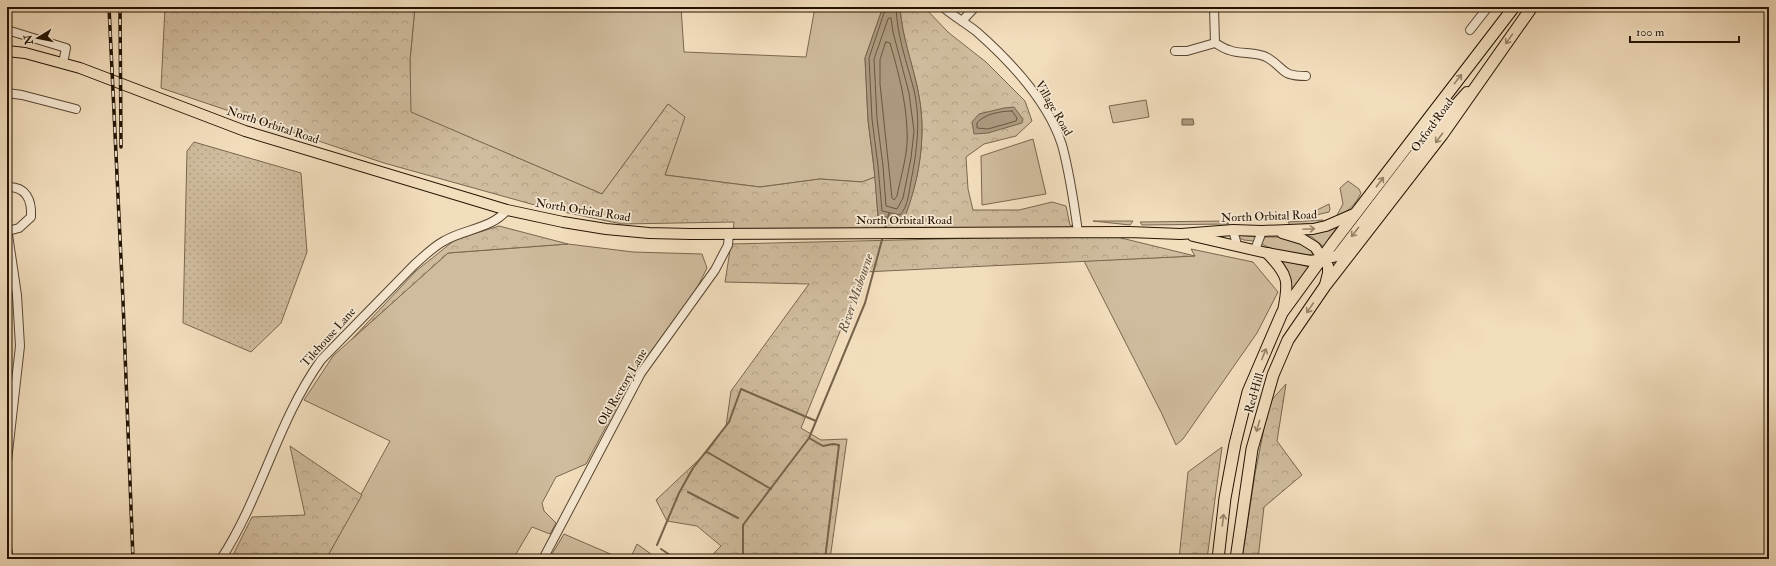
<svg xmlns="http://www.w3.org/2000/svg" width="1776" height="566" font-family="'IM FELL Double Pica',serif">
<defs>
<pattern id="forest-crowns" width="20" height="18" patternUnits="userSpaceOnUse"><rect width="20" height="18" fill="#cfbb9d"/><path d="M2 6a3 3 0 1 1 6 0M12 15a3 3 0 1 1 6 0" fill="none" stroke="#b1a085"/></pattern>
<pattern id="park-dots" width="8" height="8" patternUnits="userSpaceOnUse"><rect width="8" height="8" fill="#cfbb9d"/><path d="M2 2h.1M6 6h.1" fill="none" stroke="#b1a085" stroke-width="1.8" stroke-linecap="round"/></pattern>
</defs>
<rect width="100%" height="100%" fill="#f2ddbd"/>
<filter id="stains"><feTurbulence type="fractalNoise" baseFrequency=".005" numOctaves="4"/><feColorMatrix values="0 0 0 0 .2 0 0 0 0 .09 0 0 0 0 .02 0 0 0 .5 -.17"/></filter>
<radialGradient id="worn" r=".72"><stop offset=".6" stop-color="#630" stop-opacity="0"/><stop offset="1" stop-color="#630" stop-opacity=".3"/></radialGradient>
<!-- green -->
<g fill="#cfbb9d" stroke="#79674f">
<path d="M415 7H681L684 52 806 57 815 7H883L865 58 868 120 875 177 862 182 820 179 760 187 665 175 684 117 668 104 602 194 410 112V60Z"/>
<path d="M1146 100 1149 117 1113 123 1109 106Z"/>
<path d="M1033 139 1046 194 982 205 981 156Z"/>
<path d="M1348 181 1359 189 1361 193C1356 204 1347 213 1336 217L1343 204 1340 188Z"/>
<path d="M1329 204 1330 209 1329 212 1316 215 1315 211Z"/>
<path d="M1323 220 1324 223 1290 225 1288 222Z"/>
<path d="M1093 221H1133L1130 225Z"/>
<path d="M1225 221 1229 224 1142 225 1140 222Z"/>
<path d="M1341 226 1325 248 1312 237 1301 233 1327 231Z"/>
<path d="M1239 235 1258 237 1253 241 1244 240 1239 238Z"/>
<path d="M1265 237H1280L1302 243 1317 255C1298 255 1278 252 1261 244Z"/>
<path d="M568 244 633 252 702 254 707 268 695 292 632 378 586 464 556 477 542 503 544 511 556 523 550 534 532 527 513 559H326L390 441 304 400 333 356 448 253Z"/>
<path d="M1191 249 1253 262 1278 292 1257 333 1183 439 1176 445 1161 412 1084 261 1195 256Z"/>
<path d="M1276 259 1310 267 1289 295Z"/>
<path d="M564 534 622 559H549Z"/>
<path d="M637 544 651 554 654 559H630Z"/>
</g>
<!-- forest -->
<g fill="url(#forest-crowns)" stroke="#79674f">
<path d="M165 7H415L410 60 411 112 602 194 668 104 685 117 665 175 760 187 820 179 862 182 875 177 878 216 903 219C920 179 927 133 918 91 912 61 902 38 900 7H924L949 33 986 62 1025 101 1032 121 1016 136 984 144 966 157 968 189 973 210H1019L1052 202 1066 206 1070 225 1085 229 733 233 734 222 622 224 549 209 384 163 161 88Z"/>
<path d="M499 226 568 244 448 253 351 340 416 271 456 239Z"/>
<path d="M1109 235 1195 256 864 272 801 428 821 440 847 439 830 559H708L721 546 697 526 667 521 656 500 707 452 726 426 731 391 809 284 725 282 731 244Z"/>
<path d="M1286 384 1277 441 1302 475 1264 507 1258 559H1242L1255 474 1269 403Z"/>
<path d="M290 446 362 495 326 559H231L252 517 305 515Z"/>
<path d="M1222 447 1207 559H1179L1188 472Z"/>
</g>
<!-- park -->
<path fill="url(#park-dots)" stroke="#79674f" d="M194 142 301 173 307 252 281 323 251 352 183 323 187 151Z"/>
<!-- water -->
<g fill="#ac987d" stroke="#75634b">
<path d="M883 7H900C902 38 912 61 918 91 927 133 920 179 904 219L878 216 874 167 868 120 865 58Z"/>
<path d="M1014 107 1023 119 1022 123 988 133 974 134 972 122 979 114 1004 108Z"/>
<path d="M1182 119H1193L1194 124 1193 125H1182Z"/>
</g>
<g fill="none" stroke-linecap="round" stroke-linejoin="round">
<!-- shore -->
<g stroke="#68563f" stroke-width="1">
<path d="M886 7 869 58 872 119 878 166 882 211 900 215C908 207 909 191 911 181 917 150 921 121 914 90 907 63 897 36 896 7"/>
<path d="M891 18 893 32 909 93 914 131 911 158 903 198 897 209 886 206 883 166 877 119 874 59 888 19Z"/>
<path d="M886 42 890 43C898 71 906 100 907 130 909 151 901 175 897 196L894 200 892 198 880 84V60Z"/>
<path d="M1012 111 1017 118 1016 121 988 129 977 128V123C984 114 1001 111 1012 111Z"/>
</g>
<!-- stream -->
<g stroke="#75634b" stroke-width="2">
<path d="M885 229 889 214"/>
<path d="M809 438 823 446 833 444 839 445 825 559"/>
<path d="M707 452 771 489"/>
<path d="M688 492 738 518"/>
<path d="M657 545 679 493 693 468 729 422 741 389 816 421"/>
<path d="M661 549 676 559"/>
<path d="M743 559V525L809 438 865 303 883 236"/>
</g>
<!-- minor casing -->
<g stroke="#574630" stroke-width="10">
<g id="minor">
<path d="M943 7C953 16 966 23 977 32 1011 62 1048 101 1062 145 1070 174 1074 203 1078 232"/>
<path d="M1214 7 1215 43C1219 45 1224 49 1229 50 1241 55 1256 51 1268 58 1286 69 1280 76 1306 76"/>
<path d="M962 21 975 7"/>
<path d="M7 30 66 48 63 63"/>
<path d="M1470 30 1488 7"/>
<path d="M1175 51H1187L1215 43"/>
<path d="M7 93 22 95 76 109"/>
<path d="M7 187C26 186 32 200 31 217L19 228 8 231"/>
<path d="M7 228 17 295 20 346 7 461"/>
<path d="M1233 230 1237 245"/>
<path d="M1255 250 1262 231"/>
<path d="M7 548 9 559"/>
<path d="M221 559C262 496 277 422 321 360L414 265C424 256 433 247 444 241 464 229 491 229 507 210"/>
<path d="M543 559 641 373 715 270 728 245 729 233"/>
</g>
</g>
<!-- major casing -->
<g stroke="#231301" stroke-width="12">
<g id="major">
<path d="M7 51 25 53 80 68 245 131 507 210 563 222 606 229 649 233 691 234 1129 232 1181 234 1233 230 1262 231 1313 229 1326 226 1356 213"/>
<path d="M1282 233 1302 239 1315 247 1328 266V273L1325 285"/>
<path d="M1193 236 1267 253 1311 261 1337 256 1434 129 1467 92"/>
<path d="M1267 253C1289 276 1289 281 1283 311"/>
</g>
</g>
<!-- highway casing -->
<g stroke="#231301" stroke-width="13">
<g id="highway">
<path d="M1218 559 1225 498 1235 444 1248 392 1282 313 1333 243 1514 7"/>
<path d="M1236 559 1252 449 1273 375 1288 340 1325 286 1442 135 1532 7"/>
</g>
</g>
<!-- minor -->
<use href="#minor" stroke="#f7e9d4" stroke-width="8"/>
<!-- major -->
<use href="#major" stroke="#f2ddbd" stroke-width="10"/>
<!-- highway -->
<use href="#highway" stroke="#f2ddbd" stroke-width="11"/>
<!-- rail casing -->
<g stroke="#231301" stroke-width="3.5">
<g id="rail">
<path d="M109 7 123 301 133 559"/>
<path d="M120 7 121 147"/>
</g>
</g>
<!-- rail -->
<use href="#rail" stroke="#f7e9d4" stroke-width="2" stroke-dasharray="6" stroke-linecap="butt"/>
</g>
<!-- one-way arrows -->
<defs><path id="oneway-shaft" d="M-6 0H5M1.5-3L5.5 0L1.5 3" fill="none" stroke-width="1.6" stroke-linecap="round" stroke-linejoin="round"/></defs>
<g stroke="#958268">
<use href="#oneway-shaft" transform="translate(1509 39) rotate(125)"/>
<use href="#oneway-shaft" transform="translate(1458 79) rotate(-52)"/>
<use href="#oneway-shaft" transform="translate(1439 138) rotate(127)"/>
<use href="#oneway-shaft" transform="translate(1380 182) rotate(-53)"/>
<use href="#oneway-shaft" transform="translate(1309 229) rotate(-3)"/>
<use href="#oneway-shaft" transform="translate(1355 232) rotate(128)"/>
<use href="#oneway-shaft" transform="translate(1310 308) rotate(124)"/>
<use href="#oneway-shaft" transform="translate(1264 354) rotate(-68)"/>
<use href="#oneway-shaft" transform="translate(1258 426) rotate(106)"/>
<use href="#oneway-shaft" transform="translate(1223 520) rotate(-83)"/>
</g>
<g text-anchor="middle" stroke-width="3.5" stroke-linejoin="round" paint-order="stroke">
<!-- street labels -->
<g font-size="12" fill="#231301" stroke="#f7e9d4">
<text transform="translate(1054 108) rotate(60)" y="4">Village Road</text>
<text transform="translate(273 125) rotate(18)" y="4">North Orbital Road</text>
<text transform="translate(1432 125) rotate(-54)" y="4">Oxford Road</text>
<text transform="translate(583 210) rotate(9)" y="4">North Orbital Road</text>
<text transform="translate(1269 216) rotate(-2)" y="4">North Orbital Road</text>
<text x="904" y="224">North Orbital Road</text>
<text transform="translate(328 337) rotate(-48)" y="4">Tilehouse Lane</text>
<text transform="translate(622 387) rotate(-60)" y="4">Old Rectory Lane</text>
<text transform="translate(1254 393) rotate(-74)" y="4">Red Hill</text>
</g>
<!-- water labels -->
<g font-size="13" font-style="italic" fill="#614f39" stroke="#f7e9d4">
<text transform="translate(855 293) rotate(-71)" y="5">River Misbourne</text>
</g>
</g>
<!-- margin -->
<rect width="1776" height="566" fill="none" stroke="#f2ddbd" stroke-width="24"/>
<rect x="8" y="8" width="1760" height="550" fill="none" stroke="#231301" stroke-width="2"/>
<rect x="12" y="12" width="1752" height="542" fill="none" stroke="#231301"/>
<!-- north arrow -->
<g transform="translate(38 38) rotate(260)" stroke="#f7e9d4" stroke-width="3" paint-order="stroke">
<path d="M0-3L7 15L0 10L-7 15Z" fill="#231301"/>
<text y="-6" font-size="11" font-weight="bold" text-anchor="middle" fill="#231301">N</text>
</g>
<!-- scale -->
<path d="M1630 36v6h109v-6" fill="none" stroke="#231301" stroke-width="2"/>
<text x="1636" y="36" font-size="12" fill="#231301" stroke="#f7e9d4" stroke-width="3" paint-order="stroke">100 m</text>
<rect width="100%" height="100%" filter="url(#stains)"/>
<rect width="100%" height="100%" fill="url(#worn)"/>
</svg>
